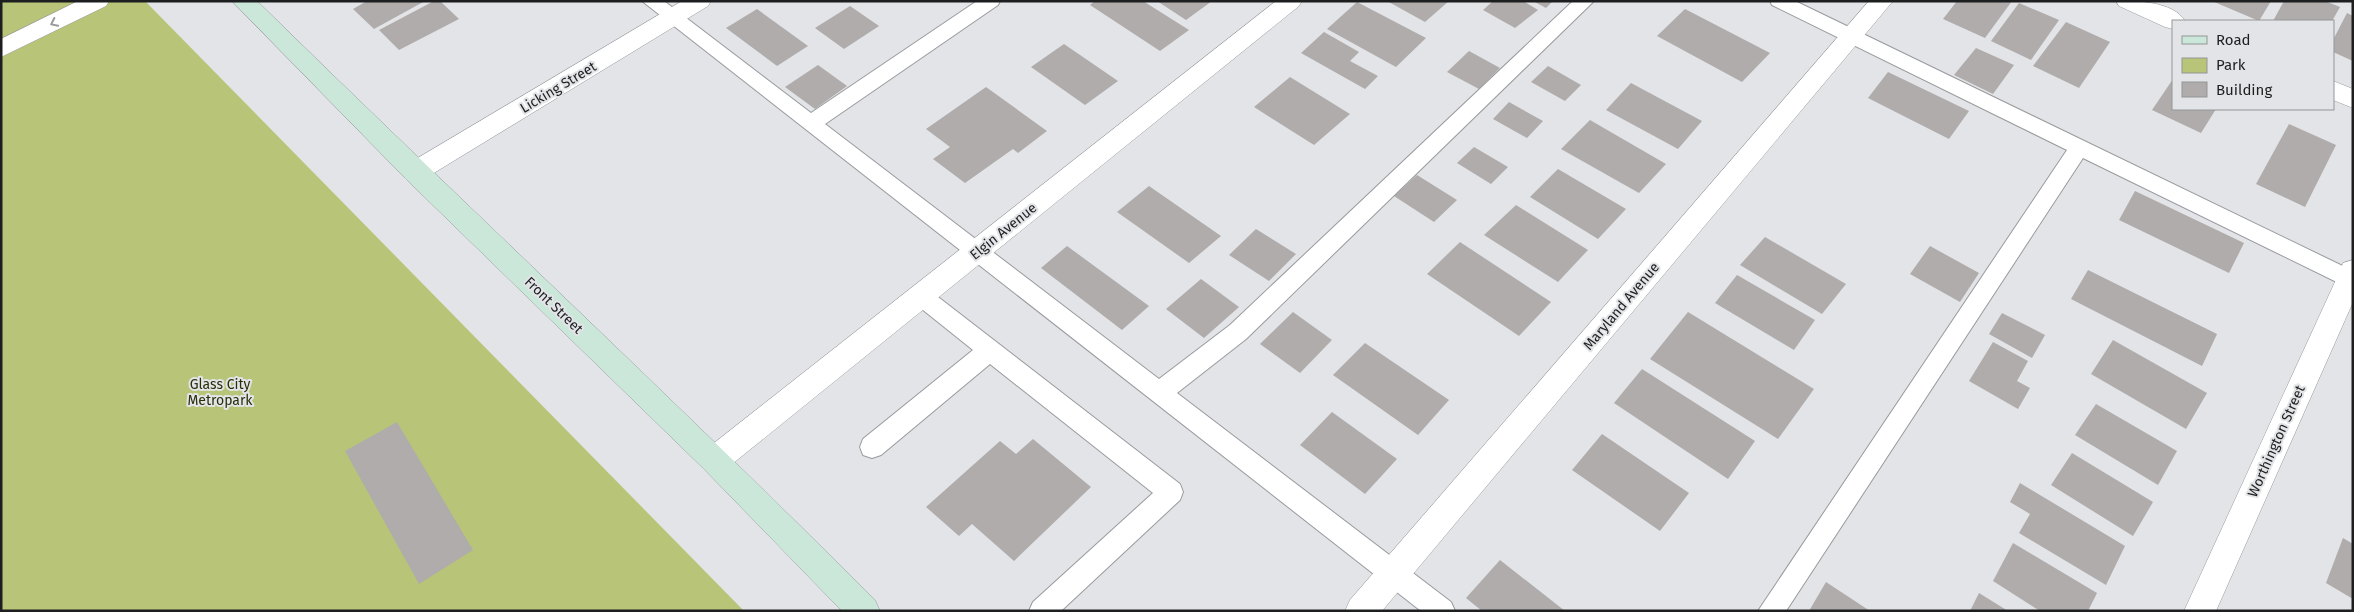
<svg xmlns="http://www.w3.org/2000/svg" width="2354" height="612" font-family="'Fira Sans',sans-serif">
<rect width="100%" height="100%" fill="#e2e4e7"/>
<!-- green -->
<path fill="#b8c477" d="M1 1H145L744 611H1Z"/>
<!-- building -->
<g fill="#b0acab">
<path d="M367 1H425L374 29 353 9Z"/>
<path d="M434 1H440L459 19 399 50 379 30Z"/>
<path d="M1095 1H1143L1189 30 1160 51 1090 5Z"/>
<path d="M1157 1H1212L1186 20Z"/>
<path d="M1387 1H1449L1425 22Z"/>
<path d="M1493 1H1523L1538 10 1515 28 1483 10Z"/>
<path d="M1533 1H1553L1546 8Z"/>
<path d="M1957 1H2012L1985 38 1943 19Z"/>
<path d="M2212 1H2271L2259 21Z"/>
<path d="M2284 1H2325L2340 7 2332 21H2273Z"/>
<path d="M1357 2 1426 38 1396 67 1327 29Z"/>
<path d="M2019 3 2059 20 2031 60 1991 41Z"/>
<path d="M850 6 879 26 844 49 815 28Z"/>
<path d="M757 9 808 46 777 66 726 28Z"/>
<path d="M1685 9 1770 53 1742 82 1657 36Z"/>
<path d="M2347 13 2353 16V61L2333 52V40Z"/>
<path d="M2066 22 2110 42 2079 88 2033 66Z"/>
<path d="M1324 32 1359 52 1350 61 1378 76 1365 89 1301 53Z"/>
<path d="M1064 44 1118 81 1085 105 1031 67Z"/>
<path d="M1976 48 2014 65 1993 94 1954 75Z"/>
<path d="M1469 51 1500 68 1479 89 1447 72Z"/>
<path d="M818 65 847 86 815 109 785 87Z"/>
<path d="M1548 66 1581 85 1565 101 1531 82Z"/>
<path d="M1888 72 1969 111 1949 139 1868 98Z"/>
<path d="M1290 77 1350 114 1314 145 1254 107Z"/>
<path d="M2173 79V109H2216L2201 133 2152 110Z"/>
<path d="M1631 83 1702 121 1678 149 1606 110Z"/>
<path d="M986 87 1047 131 1018 153 1013 149 965 183 933 159 950 147 926 129Z"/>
<path d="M1509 102 1543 121 1527 138 1493 119Z"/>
<path d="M1590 120 1666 164 1639 193 1561 149Z"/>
<path d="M2289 124 2336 145 2305 207 2256 184Z"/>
<path d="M1474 147 1508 167 1491 184 1457 163Z"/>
<path d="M1558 169 1626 209 1598 239 1530 197Z"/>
<path d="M1417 175 1457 200 1434 222 1394 196Z"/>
<path d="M1149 186 1221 236 1189 263 1117 212Z"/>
<path d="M2135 191 2244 243 2229 273 2119 220Z"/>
<path d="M1516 205 1588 250 1558 282 1484 235Z"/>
<path d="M1256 229 1296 254 1269 281 1229 255Z"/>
<path d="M1765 237 1846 284 1822 314 1740 265Z"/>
<path d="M1460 242 1551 302 1519 336 1427 274Z"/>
<path d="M1067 246 1149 306 1122 330 1041 268Z"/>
<path d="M1930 246 1979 273 1960 302 1910 274Z"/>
<path d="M2088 270 2217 334 2202 366 2071 299Z"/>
<path d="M1737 275 1815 320 1794 350 1715 303Z"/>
<path d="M1201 279 1239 307 1204 338 1166 309Z"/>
<path d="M1293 312 1332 340 1300 373 1260 344Z"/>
<path d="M1688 312 1814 389 1778 439 1650 359Z"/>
<path d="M2002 313 2045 335 2032 358 1989 334Z"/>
<path d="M2113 340 2207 393 2186 429 2091 374Z"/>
<path d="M1993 342 2028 361 2017 381 2030 388 2018 409 1969 381Z"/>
<path d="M1365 343 1449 400 1418 435 1333 375Z"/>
<path d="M1642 369 1755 441 1728 479 1614 403Z"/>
<path d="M2096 404 2177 451 2158 485 2075 435Z"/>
<path d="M1332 412 1397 459 1365 494 1300 445Z"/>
<path d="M397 422 473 550 419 584 345 451Z"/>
<path d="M1602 434 1689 493 1660 531 1572 470Z"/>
<path d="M1033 439 1091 487 1014 561 972 524 959 536 926 507 1000 441 1016 454Z"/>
<path d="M2072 453 2153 502 2133 536 2051 485Z"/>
<path d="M2020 483 2125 546 2106 585 2019 533 2030 514 2010 502Z"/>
<path d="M2343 538 2353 544V599L2326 583Z"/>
<path d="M2013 543 2097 593 2088 611H2040L1993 581Z"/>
<path d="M1500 560 1565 611H1482L1466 598Z"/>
<path d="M1826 582 1870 611H1809Z"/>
<path d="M1979 593 2008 611H1970Z"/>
</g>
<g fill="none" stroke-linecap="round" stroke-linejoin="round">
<!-- lane casing -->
<g stroke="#989a9d" stroke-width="2">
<g id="lane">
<path d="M642 1H664L811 113 977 1H1000L998 5 825 124 1159 379 1230 325 1573 1H1594L1246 339 1177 393 1451 602 1455 611H1421Z"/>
<path d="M1770 1H1795L2353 271V290L2083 158 1786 611H1758L2067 150 1772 5Z"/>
<path d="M921 287 929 290 1180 484 1183 492 1180 500 1061 611H1029L1033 602 1153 493 990 364 881 455 872 458 863 455 860 447 863 439 973 350 913 302 910 296 913 290Z"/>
</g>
</g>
<!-- street casing -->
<g stroke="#989a9d" stroke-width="1">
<g id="street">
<path d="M78 1H109L106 6 1 57V39Z"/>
<path d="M682 1H711L708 6 424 179 415 182 406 179 402 172 406 165Z"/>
<path d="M1276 1H1302L1299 6 726 469 715 473 704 469 700 460 704 451Z"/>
<path d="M1869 1H1893L1382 611H1345L1350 600Z"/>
<path d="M2116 1C2136 1 2173 1 2185 21H2173V29L2165 27 2119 6Z"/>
<path d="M2333 81 2353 89V108L2333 100Z"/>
<path d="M2353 260V302L2216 611H2184L2340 271 2343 263Z"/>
</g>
</g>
<!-- secondary casing -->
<g stroke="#989a9d" stroke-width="1">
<path id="secondary" d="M232 1H257C462 202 672 397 875 600L880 611H842L704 469 406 179Z"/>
</g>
<!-- lane -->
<use href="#lane" fill="#fff" fill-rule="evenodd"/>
<!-- street -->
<use href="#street" fill="#fff" fill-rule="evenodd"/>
<!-- secondary -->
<use href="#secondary" fill="#cae7d9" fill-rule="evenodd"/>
</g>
<!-- one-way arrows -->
<defs><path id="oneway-chevron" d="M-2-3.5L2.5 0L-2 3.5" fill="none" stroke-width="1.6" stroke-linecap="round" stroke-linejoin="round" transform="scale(1.25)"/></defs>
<use stroke="#999a9a" href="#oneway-chevron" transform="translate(54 23) rotate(154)"/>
<g text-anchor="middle" stroke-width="4" stroke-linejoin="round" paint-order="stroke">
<!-- street labels -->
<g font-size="14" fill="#1d1e1f" stroke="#e2e4e7">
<text transform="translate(558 87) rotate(-31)" y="5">Licking Street</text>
<text transform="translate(1003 231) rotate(-39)" y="5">Elgin Avenue</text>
<text transform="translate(554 305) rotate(44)" y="5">Front Street</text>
<text transform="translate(1621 306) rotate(-50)" y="5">Maryland Avenue</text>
<text transform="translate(2276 441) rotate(-66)" y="5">Worthington Street</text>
</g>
<!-- park labels -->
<g font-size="14" fill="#2a2e09" stroke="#e2e4e7">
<text x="220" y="389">Glass City<tspan x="220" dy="16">Metropark</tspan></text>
</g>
</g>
<!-- border -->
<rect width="2354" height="612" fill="none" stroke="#1d1e1f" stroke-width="5"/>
<!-- legend -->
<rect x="2172" y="20" width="162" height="90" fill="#e2e4e7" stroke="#939597"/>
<rect x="2182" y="36" width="25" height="8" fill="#cae7d9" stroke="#939597"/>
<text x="2216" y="45" font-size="15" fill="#1d1e1f">Road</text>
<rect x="2182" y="58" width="25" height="15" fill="#b8c477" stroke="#939597"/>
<text x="2216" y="70" font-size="15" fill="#1d1e1f">Park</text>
<rect x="2182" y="82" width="25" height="15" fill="#b0acab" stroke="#939597"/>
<text x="2216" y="95" font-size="15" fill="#1d1e1f">Building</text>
</svg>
